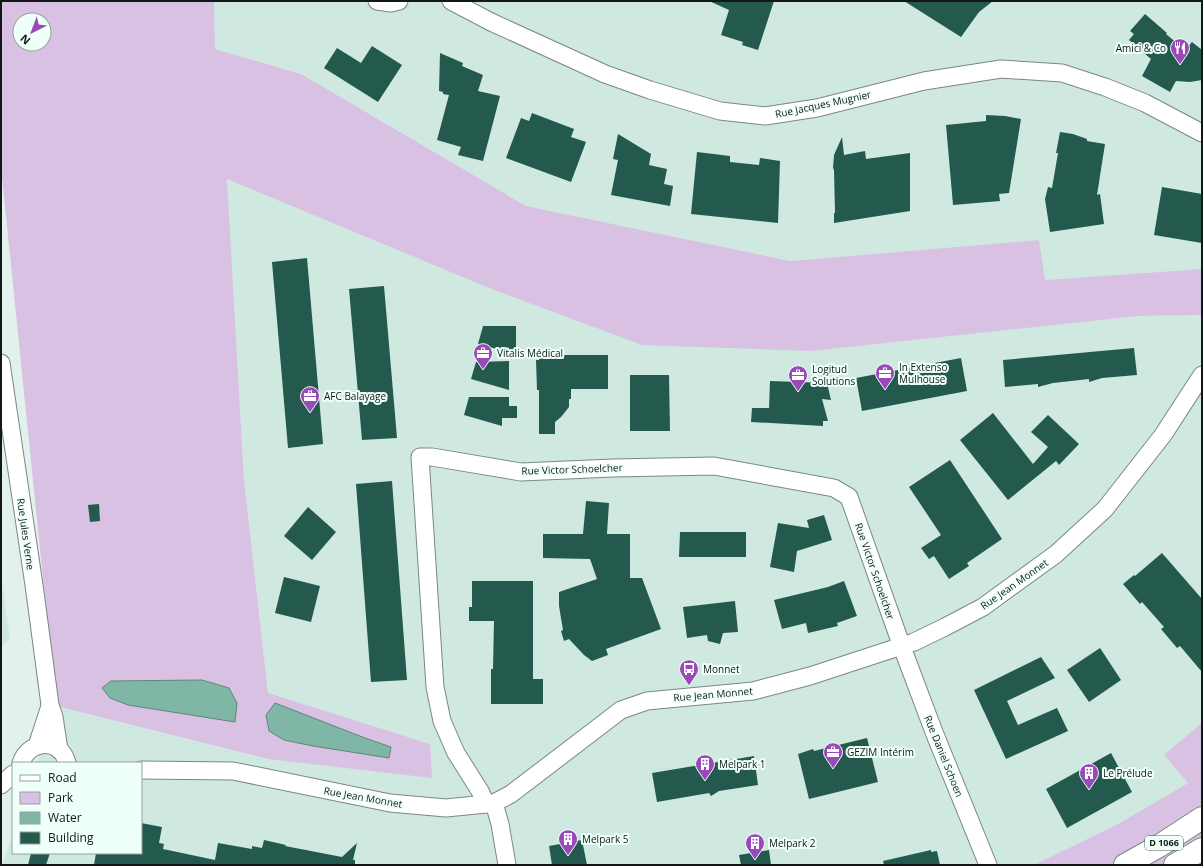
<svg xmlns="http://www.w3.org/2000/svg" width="1203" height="866" font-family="'Open Sans',sans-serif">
<rect width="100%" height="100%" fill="#e2f1ec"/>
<!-- built -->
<g fill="#cfe8e0">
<path d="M214 1H1202V269L1045 280 1038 240 790 261 526 206 301 74 215 49Z"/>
<path d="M227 178 494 290 642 345 1138 316 1202 315V723L1164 755 1188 783 1118 824 1034 865H2L13 833V853H141V763H37L56 706 268 759 430 744 268 694 244 480Z"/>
<path d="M1 575 10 639 1 646Z"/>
</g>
<!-- green -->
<g fill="#d8c1e2" fill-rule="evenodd">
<path d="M1 1H214L215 49 301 74 526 206 790 261 1039 240 1045 280 1202 269V315L1138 316 810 351 642 345 494 290 227 179 244 480 268 693 430 744 432 778 268 759 56 706 1 167ZM20 20H44V44H20Z"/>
<path d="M1202 723V865H1034L1118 824 1188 783 1164 755Z"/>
</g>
<!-- water -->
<g fill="#7fb6a6" stroke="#5e877b">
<path d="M202 680 229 688 237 703 235 722 128 705 110 698 102 688 111 681Z"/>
<path d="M275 703 365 738 391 747 389 758 313 746 284 740 269 731 266 715Z"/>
</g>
<!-- building -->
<g fill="#235a4d">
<path d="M709 1H774L758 50 742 45 743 42 721 35 729 10Z"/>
<path d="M904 1H993L979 12 961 37Z"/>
<path d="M1145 14 1167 33 1166 34 1185 50 1192 42 1202 50V80L1190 82 1176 81 1170 92 1142 76 1151 59 1129 40 1134 34 1130 31Z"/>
<path d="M372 46 402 65 378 102 324 68 337 48 361 63Z"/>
<path d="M440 53 463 63 462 66 483 75 478 91 500 96 483 161 458 155 461 147 437 140 449 95 443 94V92L439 91Z"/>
<path d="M532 113 574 129 571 137 586 142 571 182 506 158 521 118 529 121Z"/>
<path d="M986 115 1005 116 1021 119 1009 193 999 194 1000 201 953 205 946 125 986 121Z"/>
<path d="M1060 132 1073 134 1087 139V141L1105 144 1097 195 1100 194 1104 224 1050 232 1045 199 1048 187 1052 188 1058 153H1056Z"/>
<path d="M618 134 651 154 649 165 667 169 664 184 673 186 670 206 611 195 618 160 613 159Z"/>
<path d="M842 137 844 155 865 151 866 159 910 153V211L834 223V213H835L834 170 833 168 834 155Z"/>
<path d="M697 152 730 156V162L759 165 760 158 780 161 778 223 691 214Z"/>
<path d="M1162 187 1202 194V243L1154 235Z"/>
<path d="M307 258 323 444 288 448 272 262Z"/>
<path d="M384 286 397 438 362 440 349 289Z"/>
<path d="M483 326H516V354L478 344Z"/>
<path d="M1134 348 1137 375 1102 378 1089 382V379L1053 383 1038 387V384L1005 387 1003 360Z"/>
<path d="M539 355H608V389H571V399H569V407L561 417 555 422V434H539V390H537L536 360H539Z"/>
<path d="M961 358 967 391 862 411 856 378Z"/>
<path d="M509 361V390L471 379 476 362Z"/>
<path d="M630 375H669L670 431H630Z"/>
<path d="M770 381 827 383 831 400 822 399 828 421H823V426L751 422 752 408H769Z"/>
<path d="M469 397H509V406H517V418H502V426L464 415Z"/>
<path d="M993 413 1033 464 1048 447 1031 432 1048 415 1079 444 1059 465 1056 461 1008 500 960 440Z"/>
<path d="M950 460 1002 539 967 563 969 566 949 579 934 556 929 559 921 548 941 535 909 487Z"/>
<path d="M392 481 407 680 371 682 356 484Z"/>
<path d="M586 501 609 503 607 534H630V578H642L661 629 606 649 608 655 592 661 584 655 569 639 564 641 561 631 563 630 559 606V592L597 579 590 559 543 558V534H583Z"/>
<path d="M99 504 100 521 90 522 88 505Z"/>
<path d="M308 507 336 532 312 560 284 536Z"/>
<path d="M824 515 832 540 797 551 794 572 770 567 778 523 809 528 807 520Z"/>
<path d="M680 532H746V557H679Z"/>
<path d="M1162 553 1202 599V672L1180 646 1177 648 1161 629 1164 627 1142 602 1140 604 1123 584 1134 575 1135 576Z"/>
<path d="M284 577 320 586 311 622 275 613Z"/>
<path d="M472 581H533V679H543V704H491V669H493L494 621H469V607H472Z"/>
<path d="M844 581 857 616 837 623 838 626 808 633 806 623 782 629 774 600 828 587Z"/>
<path d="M735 601 738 632 723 633 720 644 708 641 707 635 687 638 683 607Z"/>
<path d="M1100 648 1121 680 1089 702 1067 670Z"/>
<path d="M1041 657 1055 678 1007 701 1018 725 1057 708 1068 731 1006 759 974 690Z"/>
<path d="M867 738 878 782 809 799 798 754 813 749 814 751Z"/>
<path d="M1111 753 1132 792 1067 828 1046 789Z"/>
<path d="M754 756 758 785 719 791 711 796 709 793 657 802 652 773Z"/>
<path d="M141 823 162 827 159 843 164 844 163 849 215 860 218 843 252 849V846L262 848 264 840 286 845 285 846 342 857 357 843 353 860H355V865H94L96 853H141Z"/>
<path d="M582 840 587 865H552L549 846Z"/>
<path d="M769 850 771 865H741L739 855Z"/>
<path d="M931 850V852L937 851 940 865H884L883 861Z"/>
<path d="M31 853H50L46 865H28Z"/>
</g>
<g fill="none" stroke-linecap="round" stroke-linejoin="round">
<!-- minor casing -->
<g stroke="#7a8884" stroke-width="19">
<g id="minor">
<path d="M377 1 391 3 399 1"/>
<path d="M451 1 491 22 605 74 650 90 720 111 765 116 817 108 924 81 1001 69 1062 73 1105 87 1145 103 1202 133"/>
<path d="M1 363 34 585 50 705 54 717 59 750"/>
<path d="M37 746 50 706"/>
<path d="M21 763C29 739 61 738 67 763"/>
<path d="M141 770 233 771 390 803 446 808 486 804 494 803 511 794 621 710 647 701 753 691 810 676 914 642 945 627 983 607 1056 554 1105 509 1163 435 1202 375"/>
<path d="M1 785 13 774"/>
<path d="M494 803 500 824 507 865"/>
<path d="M486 804 480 791 456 753 442 721 435 687 420 457H432L521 472 613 468 714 466 834 488 849 497 902 647 934 732 988 865"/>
</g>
</g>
<!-- highway casing -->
<g stroke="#7a8884" stroke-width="24">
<g id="highway">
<path d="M1125 865 1159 846 1202 818"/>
<path d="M1175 865 1202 849"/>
</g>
</g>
<!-- minor -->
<use href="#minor" stroke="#fff" stroke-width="17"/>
<!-- highway -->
<use href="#highway" stroke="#fff" stroke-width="22"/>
</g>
<!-- icons -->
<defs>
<g id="restaurant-pin" transform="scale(1)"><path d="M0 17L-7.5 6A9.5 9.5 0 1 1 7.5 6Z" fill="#9a49b9" stroke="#effffa"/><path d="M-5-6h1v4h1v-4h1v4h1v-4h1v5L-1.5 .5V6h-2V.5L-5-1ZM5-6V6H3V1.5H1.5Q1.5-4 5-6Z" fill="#fff"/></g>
<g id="office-pin" transform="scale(1)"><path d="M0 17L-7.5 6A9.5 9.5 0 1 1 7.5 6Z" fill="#9a49b9" stroke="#effffa"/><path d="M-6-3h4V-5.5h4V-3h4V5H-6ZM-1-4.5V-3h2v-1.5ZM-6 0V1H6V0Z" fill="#fff"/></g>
<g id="bus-pin" transform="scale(1)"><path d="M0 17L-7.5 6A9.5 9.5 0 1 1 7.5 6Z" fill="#9a49b9" stroke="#effffa"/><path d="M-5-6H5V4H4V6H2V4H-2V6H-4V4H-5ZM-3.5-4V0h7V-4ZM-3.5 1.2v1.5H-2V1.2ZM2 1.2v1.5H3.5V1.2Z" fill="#fff"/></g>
<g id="building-pin" transform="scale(1)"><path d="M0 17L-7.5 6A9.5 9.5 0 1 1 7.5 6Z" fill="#9a49b9" stroke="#effffa"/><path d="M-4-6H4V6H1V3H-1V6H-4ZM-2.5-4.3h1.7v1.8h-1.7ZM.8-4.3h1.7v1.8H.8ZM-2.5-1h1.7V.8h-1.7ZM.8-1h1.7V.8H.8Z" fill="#fff"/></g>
</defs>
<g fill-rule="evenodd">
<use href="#restaurant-pin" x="1180" y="48"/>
<use href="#office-pin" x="483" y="353"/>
<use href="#office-pin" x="885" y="373"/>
<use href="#office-pin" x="798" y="375"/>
<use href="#office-pin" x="310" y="396"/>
<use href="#bus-pin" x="689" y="669"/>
<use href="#office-pin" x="833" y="752"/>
<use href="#building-pin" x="705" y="764"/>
<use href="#building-pin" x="1089" y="773"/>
<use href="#building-pin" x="568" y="839"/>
<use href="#building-pin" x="755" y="843"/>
</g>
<g text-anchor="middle" stroke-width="4" stroke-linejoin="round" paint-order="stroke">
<!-- shield labels -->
<rect fill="#effffa" stroke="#545d5a" stroke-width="1" x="1145" y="836" width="38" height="14" rx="3"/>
<g font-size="9" font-weight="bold" fill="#121816">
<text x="1164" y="846">D 1066</text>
</g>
<!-- poi labels -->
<g font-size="10" fill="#121816" stroke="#effffa" text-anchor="start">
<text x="1166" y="52" text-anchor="end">Amici &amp; Co</text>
<text x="497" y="357">Vitalis Médical</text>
<text x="899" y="371">In Extenso<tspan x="899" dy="12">Mulhouse</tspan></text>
<text x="812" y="373">Logitud<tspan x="812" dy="12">Solutions</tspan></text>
<text x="324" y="400">AFC Balayage</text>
<text x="703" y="673">Monnet</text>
<text x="847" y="756">GEZIM Intérim</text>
<text x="719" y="768">Melpark 1</text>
<text x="1103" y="777">Le Prélude</text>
<text x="582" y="843">Melpark 5</text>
<text x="769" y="847">Melpark 2</text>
</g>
<!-- street labels -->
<g font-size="10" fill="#121816" stroke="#effffa">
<text transform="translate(823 104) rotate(-12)" y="4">Rue Jacques Mugnier</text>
<text transform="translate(572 469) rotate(-2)" y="4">Rue Victor Schoelcher</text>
<text transform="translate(26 534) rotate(82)" y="4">Rue Jules Verne</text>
<text transform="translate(875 571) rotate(71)" y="4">Rue Victor Schoelcher</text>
<text transform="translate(1014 584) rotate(-35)" y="4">Rue Jean Monnet</text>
<text transform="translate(713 694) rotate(-5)" y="4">Rue Jean Monnet</text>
<text transform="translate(944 756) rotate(68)" y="4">Rue Daniel Schoen</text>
<text transform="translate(363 797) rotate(10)" y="4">Rue Jean Monnet</text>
</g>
</g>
<!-- border -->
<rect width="1203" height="866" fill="none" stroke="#121816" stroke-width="4"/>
<!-- legend -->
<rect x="12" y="762" width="130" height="92" fill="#effffa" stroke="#97a39f"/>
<rect x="20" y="775" width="20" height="6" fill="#ffffff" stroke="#97a39f"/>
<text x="48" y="782" font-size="12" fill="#121816">Road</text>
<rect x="20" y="792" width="20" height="12" fill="#d8c1e2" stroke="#97a39f"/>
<text x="48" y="802" font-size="12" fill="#121816">Park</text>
<rect x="20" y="812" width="20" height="12" fill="#7fb6a6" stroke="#97a39f"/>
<text x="48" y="822" font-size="12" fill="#121816">Water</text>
<rect x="20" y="832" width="20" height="12" fill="#235a4d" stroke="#97a39f"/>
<text x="48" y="842" font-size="12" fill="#121816">Building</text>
<!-- north arrow -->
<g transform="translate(32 32) rotate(222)"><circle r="19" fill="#effffa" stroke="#97a39f"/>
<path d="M0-3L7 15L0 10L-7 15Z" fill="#9a49b9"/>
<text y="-6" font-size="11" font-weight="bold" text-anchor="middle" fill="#121816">N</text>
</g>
</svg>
